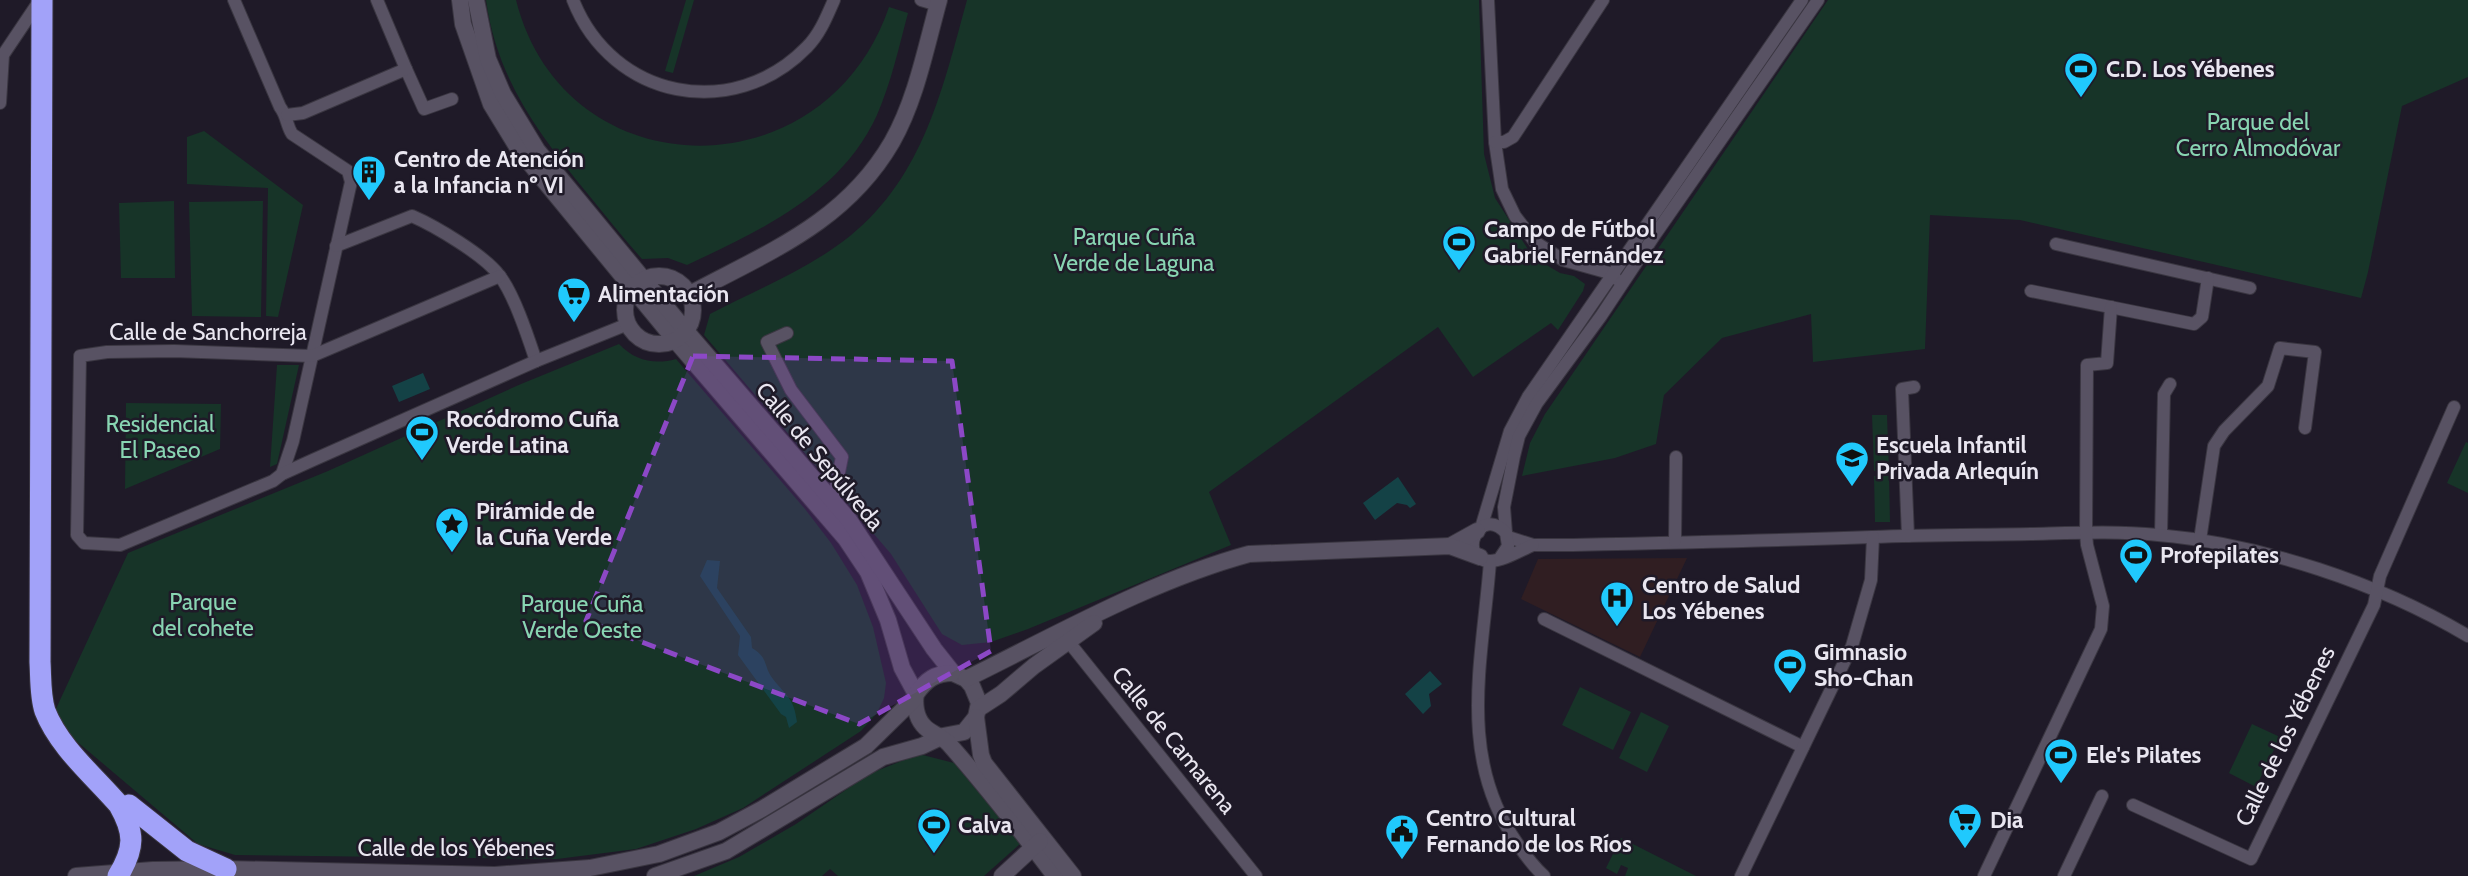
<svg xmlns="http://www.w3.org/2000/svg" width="2468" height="876" font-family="Cabin,sans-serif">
<rect width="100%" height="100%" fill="#1f1a28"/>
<!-- medical -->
<path fill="#301e22" d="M1687 558 1640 657 1521 599 1538 559Z"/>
<!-- green -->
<g fill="#173428">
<path d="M486 0H516C564 191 825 195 889 7L908 13C899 47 891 83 877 115 841 194 761 230 687 265L668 258 642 259C623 238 605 215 587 193 538 133 497 79 486 0Z"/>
<path d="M686 0H694L673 73 665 71Z"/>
<path d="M967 0H1479L1484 154 1495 198 1533 257 1560 273 1574 276 1585 284 1583 291 1558 330 1551 323 1473 377 1438 327 1209 492 1231 545 1028 629 991 642 962 645 942 634 891 554 704 335 710 314C756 290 809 269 850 236 924 176 943 87 967 0Z"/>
<path d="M1828 0H2468V77L2402 106 2368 272 2361 298 2020 220 1930 215 1925 349 1813 362 1811 314 1722 338 1664 395 1656 444 1615 458 1522 476 1530 443 1545 414Z"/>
<path d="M204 131 303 205 278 317 266 316 268 188 187 184V137Z"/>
<path d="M174 201 175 278H121L119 203Z"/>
<path d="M263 201 261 317 192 316 189 202Z"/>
<path d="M619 344C635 361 655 365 676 359L805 509 831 543 857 585 873 627 886 683 884 698 877 713 861 731 743 808 696 829 636 849 557 859 235 855 198 844 68 734 54 713 128 553 328 471 521 384Z"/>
<path d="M277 365H299L277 464 270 467Z"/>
<path d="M126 403 221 404 220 449 125 489Z"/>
<path d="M1872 415H1887L1889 471H1874Z"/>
<path d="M2466 442 2468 443V493L2447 483Z"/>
<path d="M1874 476H1889L1890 522H1875Z"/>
<path d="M1580 687 1631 712 1613 750 1562 725Z"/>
<path d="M1641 712 1669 726 1647 772 1619 758Z"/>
<path d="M2252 724 2280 737 2256 787 2229 773Z"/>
<path d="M919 754 954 763 1021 843 984 876H838L830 869 822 876H694L739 857 796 824 869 774Z"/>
<path d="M1621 838 1696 876H1625L1628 868 1621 865 1617 874 1606 868Z"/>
</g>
<!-- water -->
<g fill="#144246">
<path d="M423 373 430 389 399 402 392 386Z"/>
<path d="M1398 477 1416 504 1410 508 1407 505 1397 503 1375 520 1363 503Z"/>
<path d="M707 560 720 561 717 588 751 637 752 648C769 658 763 666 773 679 787 697 794 698 797 722L789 728 786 717 781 714 738 655 740 636 700 576Z"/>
<path d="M1430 671 1442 684 1429 694 1431 706 1423 714 1405 694Z"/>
</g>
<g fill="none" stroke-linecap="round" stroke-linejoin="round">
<!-- minor casing -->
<g stroke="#3a3641" stroke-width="14">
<g id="minor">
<path d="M234 0 280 107C287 116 286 124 292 134L348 171 351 182 293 441 282 474"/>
<path d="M573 0C612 99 733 123 807 47 820 34 827 16 834 0"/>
<path d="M921 0 938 5"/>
<path d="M1488 0 1495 142 1502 189 1515 216 1535 242 1563 260 1613 274 1616 279"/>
<path d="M406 69 424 109 452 99"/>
<path d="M0 103 3 55 40 0"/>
<path d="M287 115 303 113 406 69 377 0"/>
<path d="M1495 142H1504L1513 137 1603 0"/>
<path d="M2056 244 2250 288"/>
<path d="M336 246 412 216C435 226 484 255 499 275 514 294 528 337 536 361"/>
<path d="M500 276 312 356 174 351 107 352 80 356 77 535 84 543 120 545 273 481 282 474 313 460 536 361 628 324"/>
<path d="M2031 291 2194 324 2202 317 2208 278"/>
<path d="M787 333 767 342 791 390 842 457 833 502"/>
<path d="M1481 528 1510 431 1528 397 1802 0"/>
<path d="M1506 533 1504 507 1514 456 1519 436 1537 403 1601 316 1656 233 1818 0"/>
<path d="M2161 535 2164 394 2170 384"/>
<path d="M1908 536 1902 389 1914 387"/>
<path d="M1508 537 1533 545H1570C1670 543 1771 541 1872 537 1925 535 1978 535 2031 534 2073 533 2116 531 2158 535 2261 544 2379 583 2468 636"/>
<path d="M2200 540 2214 446 2224 431 2268 386 2280 348 2315 352 2305 428"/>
<path d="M1675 541 1676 457"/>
<path d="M1500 558 1508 546 1506 533C1479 503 1456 560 1490 561 1503 561 1521 550 1533 545"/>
<path d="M1490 561C1483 658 1456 756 1517 843 1525 855 1533 866 1544 876"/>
<path d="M1544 619 1803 747"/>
<path d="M1064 636 1256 876"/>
<path d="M2133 805 2251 859 2374 605 2380 576 2454 407"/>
<path d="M1741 876 1852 646 1871 580 1873 537"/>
<path d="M1984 876 2101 629 2103 606 2087 545 2086 533 2087 365 2107 363 2111 307"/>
<path d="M2064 876 2102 796"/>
</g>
</g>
<!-- tertiary casing -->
<g stroke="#3a3641" stroke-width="18">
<g id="tertiary">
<path d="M460 0 463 24 491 104 519 150 675 340 846 539 868 572 888 620 902 668 916 694"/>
<path d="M476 0 488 59 503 94 537 150 686 331 849 520 934 649 953 673 966 679 972 686 979 703 976 717 964 732 943 736 922 746 883 757 726 851 655 876"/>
<circle cx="659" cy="310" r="34"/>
<path d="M690 294C768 252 845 223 892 142 916 100 926 47 939 0"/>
<path d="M1450 546 1477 531"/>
<path d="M953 673C935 673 926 680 916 694 914 704 916 717 923 725 930 734 941 735 949 744 986 786 1021 831 1055 876"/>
<path d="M966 679C1058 634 1150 581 1249 554L1450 546 1480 557"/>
<path d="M978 709 1001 694 1034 666 1094 623"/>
<path d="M976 717 981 755 984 763 1073 876"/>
<path d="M76 876 153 870 226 869 495 875 590 868 659 854 719 832 762 809 866 746 915 698"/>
<path d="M1002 876 1040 841"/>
</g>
</g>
<!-- motorway casing -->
<g stroke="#3a3641" stroke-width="23">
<g id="motorway">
<path d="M42 0 40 662C41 678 40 696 45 711 59 747 94 776 119 805 135 833 135 848 118 876"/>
<path d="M129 805 187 851 226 869"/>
</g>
</g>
<!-- minor -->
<use href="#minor" stroke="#585263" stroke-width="12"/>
<!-- tertiary -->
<use href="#tertiary" stroke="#585263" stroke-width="16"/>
<!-- motorway -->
<use href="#motorway" stroke="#a2a2f9" stroke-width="21"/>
</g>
<!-- marked area -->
<path fill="#8c48c6" fill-opacity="0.2" stroke="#8c48c6" stroke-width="5" stroke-dasharray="14 9" stroke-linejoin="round" d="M693 356 952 361 991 651 859 724 586 621Z"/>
<!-- icons -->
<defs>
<g id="stadium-pin" transform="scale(1.75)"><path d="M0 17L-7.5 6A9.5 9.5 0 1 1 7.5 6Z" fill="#20c9fd" stroke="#1f1a28"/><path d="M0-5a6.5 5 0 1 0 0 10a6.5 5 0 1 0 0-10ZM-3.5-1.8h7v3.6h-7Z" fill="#111"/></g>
<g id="building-pin" transform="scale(1.75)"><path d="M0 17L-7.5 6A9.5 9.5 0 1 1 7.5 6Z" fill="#20c9fd" stroke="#1f1a28"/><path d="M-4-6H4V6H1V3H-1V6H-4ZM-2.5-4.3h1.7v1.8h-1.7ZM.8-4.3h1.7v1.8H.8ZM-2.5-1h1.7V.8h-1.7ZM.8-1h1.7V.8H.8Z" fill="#111"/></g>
<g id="supermarket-pin" transform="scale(1.75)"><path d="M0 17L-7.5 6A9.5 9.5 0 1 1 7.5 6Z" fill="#20c9fd" stroke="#1f1a28"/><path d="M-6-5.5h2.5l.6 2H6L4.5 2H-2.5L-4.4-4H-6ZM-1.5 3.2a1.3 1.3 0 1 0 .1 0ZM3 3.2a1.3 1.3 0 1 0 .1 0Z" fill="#111"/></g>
<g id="school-pin" transform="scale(1.75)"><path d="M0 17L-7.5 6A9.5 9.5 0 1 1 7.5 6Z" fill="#20c9fd" stroke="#1f1a28"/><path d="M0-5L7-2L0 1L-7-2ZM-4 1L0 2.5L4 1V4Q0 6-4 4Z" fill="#111"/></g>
<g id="sight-pin" transform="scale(1.75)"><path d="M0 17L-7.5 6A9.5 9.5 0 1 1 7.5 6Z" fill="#20c9fd" stroke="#1f1a28"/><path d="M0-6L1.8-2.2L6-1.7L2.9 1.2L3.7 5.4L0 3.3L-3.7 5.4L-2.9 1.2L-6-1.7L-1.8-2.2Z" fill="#111"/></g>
<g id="hospital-pin" transform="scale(1.75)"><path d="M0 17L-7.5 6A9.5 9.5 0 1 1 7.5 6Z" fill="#20c9fd" stroke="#1f1a28"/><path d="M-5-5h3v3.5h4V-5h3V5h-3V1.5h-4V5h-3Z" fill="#111"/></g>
<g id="civic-pin" transform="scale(1.75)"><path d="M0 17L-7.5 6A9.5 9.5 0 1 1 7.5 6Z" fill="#20c9fd" stroke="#1f1a28"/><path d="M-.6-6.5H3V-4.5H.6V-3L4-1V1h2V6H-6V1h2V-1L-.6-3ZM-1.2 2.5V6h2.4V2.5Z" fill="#111"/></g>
</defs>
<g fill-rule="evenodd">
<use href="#stadium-pin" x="2081" y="69"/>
<use href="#building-pin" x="369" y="172"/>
<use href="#stadium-pin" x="1459" y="242"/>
<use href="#supermarket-pin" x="574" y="294"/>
<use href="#stadium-pin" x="422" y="432"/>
<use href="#school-pin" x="1852" y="458"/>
<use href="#sight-pin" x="452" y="524"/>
<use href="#stadium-pin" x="2136" y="555"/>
<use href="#hospital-pin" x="1617" y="598"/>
<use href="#stadium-pin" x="1790" y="665"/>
<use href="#stadium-pin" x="2061" y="755"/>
<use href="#supermarket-pin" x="1965" y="820"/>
<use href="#stadium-pin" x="934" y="825"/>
<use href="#civic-pin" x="1402" y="831"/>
</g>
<g text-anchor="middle" stroke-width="5" stroke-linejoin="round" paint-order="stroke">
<!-- poi labels -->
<g font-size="23" font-weight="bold" fill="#e9e6f0" stroke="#1f1a28" text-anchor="start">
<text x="2106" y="77">C.D. Los Yébenes</text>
<text x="394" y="167">Centro de Atención<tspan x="394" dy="26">a la Infancia nº VI</tspan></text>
<text x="1484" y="237">Campo de Fútbol<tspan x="1484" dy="26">Gabriel Fernández</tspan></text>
<text x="598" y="302">Alimentación</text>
<text x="446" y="427">Rocódromo Cuña<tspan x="446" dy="26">Verde Latina</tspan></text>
<text x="1876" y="453">Escuela Infantil<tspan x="1876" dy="26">Privada Arlequín</tspan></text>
<text x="476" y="519">Pirámide de<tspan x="476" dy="26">la Cuña Verde</tspan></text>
<text x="2160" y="563">Profepilates</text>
<text x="1642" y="593">Centro de Salud<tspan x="1642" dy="26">Los Yébenes</tspan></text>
<text x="1814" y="660">Gimnasio<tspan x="1814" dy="26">Sho-Chan</tspan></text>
<text x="2086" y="763">Ele's Pilates</text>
<text x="1426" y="826">Centro Cultural<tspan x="1426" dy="26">Fernando de los Ríos</tspan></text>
<text x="1990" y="828">Dia</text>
<text x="958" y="833">Calva</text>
</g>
<!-- park labels -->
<g font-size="23" fill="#88d5b2" stroke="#1f1a28">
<text x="2258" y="130">Parque del<tspan x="2258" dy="26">Cerro Almodóvar</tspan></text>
<text x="1134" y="245">Parque Cuña<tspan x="1134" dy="26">Verde de Laguna</tspan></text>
<text x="160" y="432">Residencial<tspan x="160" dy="26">El Paseo</tspan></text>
<text x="203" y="610">Parque<tspan x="203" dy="26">del cohete</tspan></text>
<text x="582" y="612">Parque Cuña<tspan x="582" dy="26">Verde Oeste</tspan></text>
</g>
<!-- street labels -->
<g font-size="23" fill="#e9e6f0" stroke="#1f1a28">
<text x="208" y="340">Calle de Sanchorreja</text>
<text transform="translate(820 456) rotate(50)" y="8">Calle de Sepúlveda</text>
<text transform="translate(2285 736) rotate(-64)" y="8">Calle de los Yébenes</text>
<text transform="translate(1174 740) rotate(51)" y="8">Calle de Camarena</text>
<text x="456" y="856">Calle de los Yébenes</text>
</g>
</g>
</svg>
